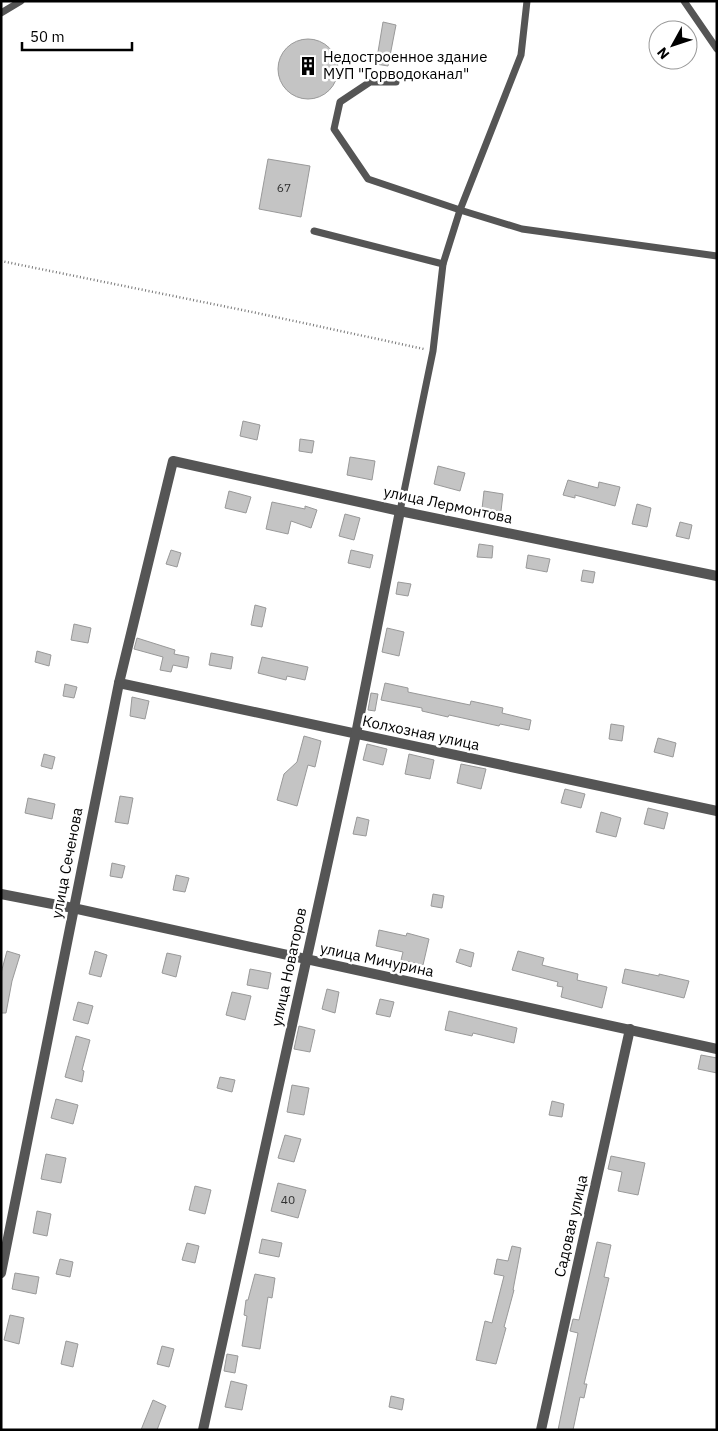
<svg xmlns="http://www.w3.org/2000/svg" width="718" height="1431" font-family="'IBM Plex Sans',sans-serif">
<rect width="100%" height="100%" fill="#fff"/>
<!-- building -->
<g fill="#c4c4c4" stroke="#999">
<path d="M383 22 396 25 388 66 376 64Z"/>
<circle cx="308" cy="69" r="30"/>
<path d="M268 159 310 166 301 217 259 209Z"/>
<path d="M243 421 260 425 257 440 240 436Z"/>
<path d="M300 439 314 441 312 453 299 451Z"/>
<path d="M350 457 375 461 372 480 347 475Z"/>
<path d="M438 466 465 473 460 491 434 484Z"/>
<path d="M568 480 598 488 599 482 620 487 615 506 575 495V498L563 495Z"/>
<path d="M229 491 251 497 246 513 225 508Z"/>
<path d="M484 491 503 494 501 511 482 509Z"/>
<path d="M272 502 305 509V506L317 510 311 528 291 521 288 534 266 529Z"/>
<path d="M637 504 651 508 647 527 632 524Z"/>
<path d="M345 514 360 518 354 540 339 536Z"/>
<path d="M680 522 692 525 689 539 676 536Z"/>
<path d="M479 544 493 546 492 558 477 557Z"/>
<path d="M171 550 181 553 177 567 166 564Z"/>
<path d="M351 550 373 555 370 568 348 563Z"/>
<path d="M528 555 550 559 547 572 526 568Z"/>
<path d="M583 570 595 572 593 583 581 581Z"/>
<path d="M398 582 411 584 408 596 396 594Z"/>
<path d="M255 605 266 608 262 627 251 625Z"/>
<path d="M74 624 91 628 88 643 71 640Z"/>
<path d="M387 628 404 632 399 656 382 652Z"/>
<path d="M137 638 175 650 174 654 189 657 187 668 173 665 171 672 160 670 163 657 134 649Z"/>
<path d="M37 651 51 655 49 666 35 662Z"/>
<path d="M211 653 233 657 231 669 209 665Z"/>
<path d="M262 657 308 667 305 680 287 676 286 680 258 673Z"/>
<path d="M385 683 408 688V692L470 705 471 701 503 708 502 713 531 720 529 730 500 724 499 726 449 715 448 717 422 711V708L381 700Z"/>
<path d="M65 684 77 687 74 698 63 696Z"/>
<path d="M371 693 378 694 375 711 368 710Z"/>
<path d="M132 697 149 701 145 719 130 716Z"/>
<path d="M611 724 624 726 622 741 609 739Z"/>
<path d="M304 736 321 741 315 767 308 765 297 806 277 800 284 774 297 762Z"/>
<path d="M658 738 676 743 673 757 654 752Z"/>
<path d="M367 744 387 749 383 765 363 760Z"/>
<path d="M44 754 55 757 52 769 41 766Z"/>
<path d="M409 754 434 760 430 779 405 774Z"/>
<path d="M461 764 486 769 481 789 457 783Z"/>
<path d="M565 789 585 794 581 808 561 803Z"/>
<path d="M120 796 133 798 128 824 115 822Z"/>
<path d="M28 798 55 804 52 819 25 813Z"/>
<path d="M648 808 668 813 664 829 644 824Z"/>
<path d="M601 812 621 818 616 837 596 832Z"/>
<path d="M357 817 369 820 366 836 353 834Z"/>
<path d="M112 863 125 866 122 878 110 876Z"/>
<path d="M176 875 189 878 185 892 173 890Z"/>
<path d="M433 894 444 896 442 908 431 906Z"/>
<path d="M379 930 406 936 407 933 429 939 423 965 401 960 403 952 376 946Z"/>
<path d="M460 949 474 953 471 967 456 962Z"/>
<path d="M7 951 20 955 12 981 6 1013H1V973Z"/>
<path d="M95 951 107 955 101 977 89 974Z"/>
<path d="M518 951 544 958 542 965 578 974 577 980 607 987 602 1008 561 997 563 987 557 986 558 982 512 970Z"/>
<path d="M167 953 181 956 176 977 162 973Z"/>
<path d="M250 969 271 973 268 989 247 985Z"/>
<path d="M625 969 659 976V974L689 981 684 998 622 983Z"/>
<path d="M327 989 339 992 335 1013 322 1009Z"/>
<path d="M232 992 251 996 245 1020 226 1015Z"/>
<path d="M380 999 394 1002 390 1017 376 1014Z"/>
<path d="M78 1002 93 1006 88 1024 73 1020Z"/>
<path d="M449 1011 517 1028 514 1043 473 1033 472 1036 445 1030Z"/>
<path d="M299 1026 315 1030 310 1052 294 1049Z"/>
<path d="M76 1036 90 1040 82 1070 84 1071 82 1082 65 1077Z"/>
<path d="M701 1055 717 1058V1073L698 1069Z"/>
<path d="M220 1077 235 1080 232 1092 217 1088Z"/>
<path d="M292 1085 309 1088 304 1115 287 1112Z"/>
<path d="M56 1099 78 1105 73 1124 51 1118Z"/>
<path d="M552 1101 564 1104 562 1117 549 1115Z"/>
<path d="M285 1135 301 1139 294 1162 278 1158Z"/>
<path d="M46 1154 66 1158 61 1183 41 1179Z"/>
<path d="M611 1156 645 1163 638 1195 618 1191 622 1172 608 1169Z"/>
<path d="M278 1183 306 1190 298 1218 271 1211Z"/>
<path d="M195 1186 211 1190 205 1214 189 1210Z"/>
<path d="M37 1211 51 1214 47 1236 33 1233Z"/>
<path d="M262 1239 282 1243 279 1257 259 1253Z"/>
<path d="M597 1242 611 1245 604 1277 609 1278 584 1384H587L584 1398 580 1397 573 1430H558L578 1333 570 1331 573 1319 579 1320Z"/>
<path d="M187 1243 199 1246 195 1263 182 1260Z"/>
<path d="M512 1246 521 1248 513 1290H514L504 1327 506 1328 496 1364 476 1360 485 1321 492 1323 504 1276 494 1274 497 1259 508 1261Z"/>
<path d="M60 1259 73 1262 70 1277 56 1274Z"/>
<path d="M15 1273 39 1277 36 1294 12 1289Z"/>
<path d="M255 1274 275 1278 272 1298 268 1297 260 1349 242 1346 247 1316 244 1315 246 1300H248Z"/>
<path d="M10 1315 24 1318 19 1344 4 1340Z"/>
<path d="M66 1341 78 1344 73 1367 61 1364Z"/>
<path d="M162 1346 174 1349 169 1367 157 1364Z"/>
<path d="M227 1354 238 1356 235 1373 224 1371Z"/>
<path d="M231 1381 247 1385 242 1410 225 1407Z"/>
<path d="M391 1396 404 1399 402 1410 389 1407Z"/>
<path d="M153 1400 166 1406 157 1430H141Z"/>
</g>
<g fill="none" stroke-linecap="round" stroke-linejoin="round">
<!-- path -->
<path stroke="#777" stroke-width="2.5" stroke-dasharray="1 2.5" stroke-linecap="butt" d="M1 261 257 313 424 349"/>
<!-- service -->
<g stroke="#555" stroke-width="7">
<path d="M684 1 717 49"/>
<path d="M1 13 21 1"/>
<path d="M396 82H370L340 102 334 129 368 179 460 210 522 229 717 256"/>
<path d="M314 231 443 264"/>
<path d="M400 511 433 351 443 264 460 210 521 55 527 1"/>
</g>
<!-- minor -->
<g stroke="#555" stroke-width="10">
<path d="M119 683 717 811"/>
<path d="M1 894 73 908 717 1049"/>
<path d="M1 1273 119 683 173 461 400 511 717 576"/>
<path d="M203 1430 356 734 400 511"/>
<path d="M541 1430 630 1029"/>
</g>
</g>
<!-- icons -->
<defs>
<g id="building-bare" transform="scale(1.5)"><path d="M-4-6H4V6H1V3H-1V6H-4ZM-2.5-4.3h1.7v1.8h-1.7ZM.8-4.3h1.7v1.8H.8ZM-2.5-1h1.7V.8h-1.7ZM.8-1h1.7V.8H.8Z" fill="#000" stroke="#fff" stroke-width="2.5" paint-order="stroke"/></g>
</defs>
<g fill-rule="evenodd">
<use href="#building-bare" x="308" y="66"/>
</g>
<g text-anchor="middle" stroke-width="5" stroke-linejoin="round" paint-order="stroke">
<!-- number labels -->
<g font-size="12" fill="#313131">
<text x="284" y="192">67</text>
<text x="288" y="1204">40</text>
</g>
<!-- poi labels -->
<g font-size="15" fill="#000" stroke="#fff" text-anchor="start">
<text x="323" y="62">Недостроенное здание<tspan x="323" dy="17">МУП "Горводоканал"</tspan></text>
</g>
<!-- street labels -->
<g font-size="15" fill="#000" stroke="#fff">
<text transform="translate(448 505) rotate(12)" y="5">улица Лермонтова</text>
<text transform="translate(421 733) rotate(12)" y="5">Колхозная улица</text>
<text transform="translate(67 863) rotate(-79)" y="5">улица Сеченова</text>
<text transform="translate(377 960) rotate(12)" y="5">улица Мичурина</text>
<text transform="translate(289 967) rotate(-78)" y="5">улица Новаторов</text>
<text transform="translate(571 1226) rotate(-77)" y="5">Садовая улица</text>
</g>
</g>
<!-- border -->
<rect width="718" height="1431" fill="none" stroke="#000000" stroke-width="5"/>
<!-- north arrow -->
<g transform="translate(673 45) rotate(230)"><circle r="24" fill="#ffffff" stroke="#999999"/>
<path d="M0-4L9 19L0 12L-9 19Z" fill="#000000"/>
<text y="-8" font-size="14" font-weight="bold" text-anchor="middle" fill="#000000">N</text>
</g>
<!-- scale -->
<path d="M22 42v8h110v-8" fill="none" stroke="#000000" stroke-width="2.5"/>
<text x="30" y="42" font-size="15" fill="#000000" stroke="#ffffff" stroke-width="4" paint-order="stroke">50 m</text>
</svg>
